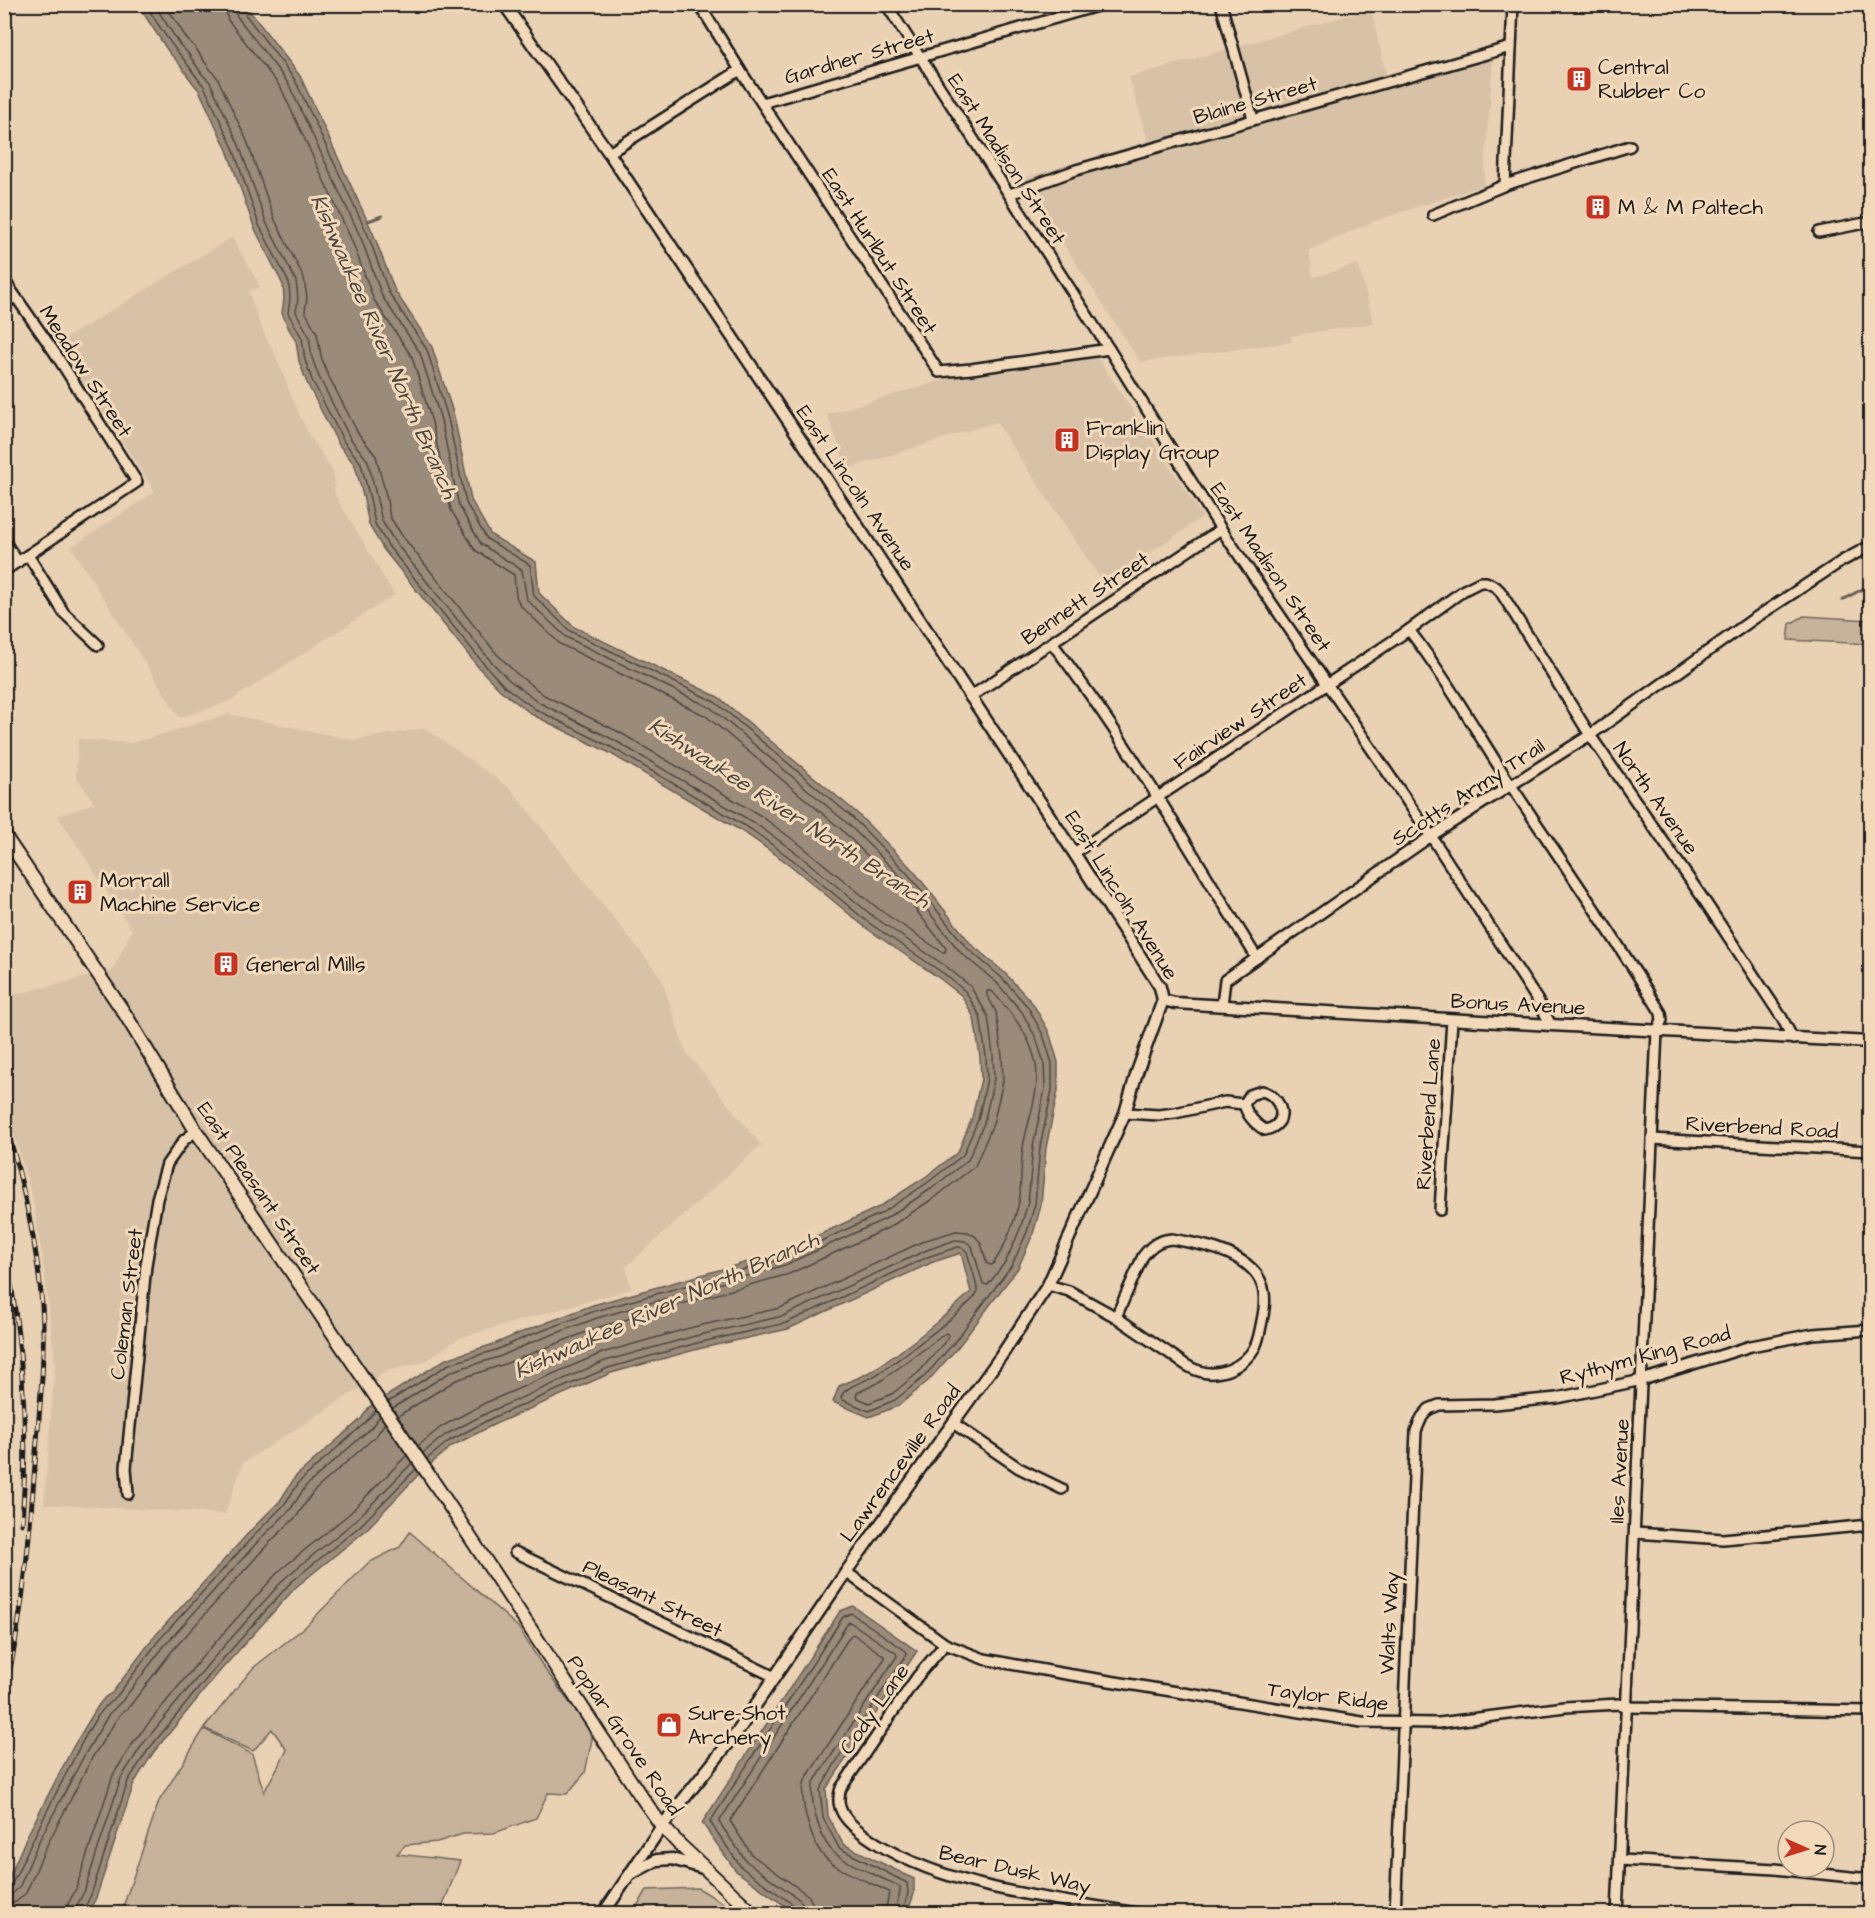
<svg xmlns="http://www.w3.org/2000/svg" width="1875" height="1918" font-family="'Architects Daughter',sans-serif">
<rect width="100%" height="100%" fill="#e9d1b4"/>
<filter id="ink" filterUnits="userSpaceOnUse"><feTurbulence type="fractalNoise" baseFrequency=".0167" numOctaves="2"/><feDisplacementMap in="SourceGraphic" scale="12" xChannelSelector="R" yChannelSelector="G"/><feConvolveMatrix kernelMatrix="1 2 1 2 8 2 1 2 1" color-interpolation-filters="sRGB"/></filter>
<g filter="url(#ink)">
<!-- built -->
<g fill="#d8c2a7">
<path d="M1371 9 1389 86 1493 57 1484 185 1372 222 1309 250 1313 277 1358 264 1374 323 1291 336 1292 342 1140 362 1021 179 1148 141 1129 77Z"/>
<path d="M232 237 260 286 249 292 261 327 276 356 295 405 308 433 333 471 335 495 394 594H396L230 701 180 718 71 547 155 492 58 343Z"/>
<path d="M1096 355 1203 517 1104 584 996 422 847 469 827 414 1002 363Z"/>
<path d="M229 714 354 740 425 728 511 789 661 977 686 1052 761 1145 626 1267 631 1289 459 1338 425 1362 387 1371 243 1463 225 1514 44 1504 55 1362 44 1269 33 1200 5 1103 4 997 112 971 132 930 58 816 94 803 76 776 78 739 132 743Z"/>
</g>
<!-- green -->
<g fill="#c7b39b" stroke="#72685c" stroke-width="1.5">
<path d="M1804 616 1870 620V644L1788 640 1790 624Z"/>
<path d="M410 1532 518 1627 544 1668 586 1725 592 1739 585 1773 567 1794 548 1793 536 1818 494 1833 463 1834 437 1842 405 1845 397 1854 460 1861 440 1913H121L159 1801 204 1729 252 1754 264 1792 287 1750 272 1729 253 1751 204 1728 253 1668 305 1627 368 1563 400 1547Z"/>
<path d="M698 1888 740 1913H633L647 1890Z"/>
</g>
<!-- water -->
<g fill="#9b8b7a" stroke="#685f54" stroke-width="1.5">
<path d="M138 5H245L300 76 373 233 395 291 432 347 454 416 471 500 491 535 536 562 539 593 574 627 718 697 857 813 913 870 971 944 1006 974 1033 1004 1049 1032 1058 1062V1090L1046 1148 1041 1205 1033 1234 1018 1268 958 1347 928 1381 898 1406 869 1417 833 1402 839 1386C850 1381 862 1377 873 1370 908 1348 940 1320 971 1292L961 1253 933 1262 788 1329 698 1349 611 1373 495 1424 452 1446 419 1474 365 1531 296 1587 220 1671 153 1753 134 1783 96 1898 88 1913 5 1914V1887L26 1838 73 1747 98 1706 105 1697 112 1693 154 1637 253 1528 280 1501 295 1477 361 1419 369 1407 446 1359 494 1344 525 1331 593 1305 780 1253 879 1207 924 1178 958 1152 972 1118 981 1079 980 1057 974 1018 962 996 939 978 866 928 790 865 748 835 608 752 533 715 500 690 479 668 384 550 369 525 364 500 355 465 339 445 307 383 299 361 296 341 289 329 282 313 284 299 283 285 254 227 227 150 199 90C188 79 182 64 170 54Z"/>
<path d="M853 1606 917 1651 826 1789 828 1816 843 1844 914 1879V1894L907 1913H795L736 1871 702 1823 840 1611Z"/>
</g>
<g fill="none" stroke-linecap="round" stroke-linejoin="round">
<!-- shore -->
<g stroke="#4f4842" stroke-width="1.5">
<path d="M145 4C157 22 167 40 181 56 189 65 195 77 204 86L233 148 259 225 289 283 290 298 288 313 302 338 305 360 312 380 344 442 361 463 370 499 375 524 389 547 423 589 484 664 504 686 535 709 611 747 752 830 793 860 869 923 943 973 965 991 980 1016 986 1056 987 1079 978 1120 963 1155 927 1183 882 1213 782 1259 595 1311 528 1336 496 1350 449 1364 388 1402"/>
<path d="M154 4 180 45 187 52 202 74 210 82 239 145 266 222 296 281 298 298 296 312 309 336 312 358 319 377 350 438 368 461 382 521 395 542 489 659 509 680 540 703 614 740 756 824 798 854 874 917 947 967 970 986 988 1016 993 1055 994 1079 984 1123 968 1160 931 1189 885 1219 785 1265 597 1318 530 1343 499 1357 452 1371 393 1408"/>
<path d="M165 4 187 39 194 46 209 68 217 77 247 141 274 218 304 278 307 298 305 311 317 333 321 356 327 373 358 433 376 456 386 495 390 517 403 537 496 653 516 673 544 695 619 732 761 816 803 847 880 910 942 952H945L946 948 896 885 841 829 706 716 560 644 520 605 516 596 514 575 475 550 451 510 432 422 412 357 374 300 352 241 281 88 228 20 224 4"/>
<path d="M233 4 236 15 288 83 361 238 382 296 420 353 441 420 459 506 481 544 522 570 527 600 566 637 711 708 847 823 903 879 961 953 997 983 1022 1012 1036 1038 1044 1063 1045 1089 1033 1146 1028 1203 1020 1229 1006 1261 988 1285 983 1284 972 1246 965 1241 955 1240 927 1250 783 1316 695 1336 605 1361 489 1412 445 1435 423 1453"/>
<path d="M241 4 242 10 295 80 368 235 389 293 427 350 448 418 466 503 487 539 530 565 534 596 570 631 715 702 852 817 908 874 967 948 1002 978 1028 1007 1043 1035 1052 1063V1090L1040 1147 1035 1204 1027 1232 1012 1265 953 1344 924 1377 895 1400 869 1411 843 1400 841 1397C846 1385 865 1382 876 1375 890 1366 973 1305 977 1293 979 1286 969 1261 967 1252L963 1248 958 1247 930 1256 786 1323 697 1343 608 1368 492 1418 449 1441 427 1459"/>
<path d="M946 1333 949 1335 948 1338 919 1372 892 1394 869 1403 856 1397 857 1393 878 1383Z"/>
<path d="M398 1416 456 1380 502 1365 599 1327 789 1274 890 1227 937 1196 975 1166 993 1124 1003 1081 1002 1056 996 1012 987 995V991H992C1011 1013 1031 1035 1036 1065 1040 1091 1029 1117 1024 1142 1020 1162 1022 1182 1019 1202 1014 1223 1005 1248 992 1265L987 1264 981 1243 975 1236 968 1232 956 1231 926 1240 780 1308 693 1327 602 1353 485 1403 441 1427 418 1446"/>
<path d="M4 1887H9L12 1884C30 1845 48 1808 68 1770 81 1745 94 1713 117 1696L159 1640 257 1532 284 1505 300 1481 365 1423 376 1410"/>
<path d="M4 1895 12 1894 19 1888 38 1843 85 1754 109 1714 122 1701 165 1645 262 1537 290 1510 306 1486 370 1429 380 1416"/>
<path d="M4 1904 16 1902 26 1893 46 1847 92 1758 120 1714 129 1707 172 1651 269 1543 297 1516 313 1492 376 1436 385 1423"/>
<path d="M66 1914 68 1904 76 1889 113 1775 135 1740 203 1656 279 1571 349 1514 407 1455"/>
<path d="M76 1914V1907L84 1892 121 1778 142 1745 210 1662 286 1577 355 1521 412 1463"/>
<path d="M83 1914 84 1909 91 1895 128 1781 148 1750 216 1667 291 1582 360 1526 416 1469"/>
<path d="M798 1914 795 1906 741 1867 710 1822 843 1617 851 1613 906 1651 907 1654 843 1750 820 1790 823 1818 839 1848 907 1883 908 1893 902 1914"/>
<path d="M805 1914 804 1906 800 1900 746 1861 719 1822 848 1623 850 1622 896 1653 897 1656 814 1782C808 1800 821 1845 837 1855 856 1868 879 1876 900 1887V1892L894 1914"/>
<path d="M815 1914 813 1905 809 1896 752 1855 730 1821 850 1636 853 1634 883 1655 885 1658 805 1780C798 1801 812 1849 830 1862 848 1875 870 1882 889 1892L885 1914"/>
</g>
<!-- stream -->
<g stroke="#685f54" stroke-width="3">
<path d="M368 221 382 216"/>
<path d="M1842 600 1870 585"/>
</g>
<!-- minor casing -->
<g stroke="#1c1c1c" stroke-width="14">
<g id="minor">
<path d="M699 4 740 70 939 372 971 369 1109 349"/>
<path d="M886 4 1109 349 1221 529 1431 836 1538 1001 1551 1025"/>
<path d="M1221 4 1253 119"/>
<path d="M762 103 1104 4"/>
<path d="M609 153 740 70"/>
<path d="M1505 185 1513 4"/>
<path d="M1010 194 1076 170 1511 47"/>
<path d="M1433 215 1505 185 1630 146"/>
<path d="M1819 232 1870 222"/>
<path d="M4 280 55 353 137 482 4 571"/>
<path d="M4 304 15 297"/>
<path d="M4 541 18 562"/>
<path d="M28 555 64 613 98 645"/>
<path d="M1409 630C1447 679 1478 735 1512 787 1562 862 1614 935 1661 1013L1662 1020 1657 1031 1617 1914"/>
<path d="M1052 643C1128 742 1191 852 1257 958"/>
<path d="M970 697 1221 529"/>
<path d="M1074 853 1409 630 1464 590 1480 582H1486L1496 587 1500 591 1590 735 1704 900 1782 1018 1793 1039"/>
<path d="M1222 1005 1225 980 1431 836 1590 735 1752 620 1842 561 1870 546"/>
<path d="M1262 1091C1282 1096 1291 1125 1265 1130 1255 1124 1247 1115 1244 1104L1250 1095Z"/>
<path d="M1125 1113 1159 1115 1175 1113 1225 1102 1244 1104"/>
<path d="M1652 1139 1870 1151"/>
<path d="M1440 1210 1452 1020"/>
<path d="M1172 1239C1198 1244 1232 1249 1252 1269 1267 1284 1266 1302 1262 1321 1260 1330 1259 1339 1255 1347 1244 1367 1218 1379 1196 1370 1187 1367 1177 1359 1169 1353 1151 1341 1133 1329 1116 1317L1143 1256C1151 1246 1158 1240 1172 1239Z"/>
<path d="M1048 1285 1069 1291 1116 1317"/>
<path d="M953 1423 1019 1468 1062 1489"/>
<path d="M128 1494 126 1468 129 1436 146 1265 157 1199 167 1164 184 1140 196 1131"/>
<path d="M1635 1533 1723 1539 1870 1525"/>
<path d="M515 1552 775 1677"/>
<path d="M846 1572 945 1644 984 1659 1060 1673 1362 1722 1439 1723 1565 1707 1619 1704 1627 1707 1870 1711"/>
<path d="M945 1644 917 1677 841 1788C833 1810 849 1824 866 1836 940 1889 1054 1898 1142 1914"/>
<path d="M1620 1860 1775 1869 1870 1879"/>
<path d="M1395 1914 1416 1431 1422 1417 1429 1409 1439 1405 1494 1404 1557 1398 1642 1380 1751 1346 1813 1334 1870 1330"/>
</g>
</g>
<!-- tertiary casing -->
<g stroke="#1c1c1c" stroke-width="15">
<g id="tertiary">
<path d="M504 4 609 153 803 443 1074 853 1160 987 1163 1000"/>
<path d="M1163 1000 1175 1003 1551 1025 1870 1042"/>
<path d="M631 1874 657 1860 672 1859 703 1868"/>
<path d="M603 1914 662 1826 736 1734 846 1572 1001 1356 1048 1285 1125 1113 1137 1072 1163 1000"/>
</g>
</g>
<!-- secondary casing -->
<g stroke="#1c1c1c" stroke-width="16">
<path id="secondary" d="M4 835 125 1014 196 1131 441 1493 640 1795 662 1826 680 1845 754 1914"/>
</g>
<!-- minor -->
<use href="#minor" stroke="#f2d9ba" stroke-width="9"/>
<!-- tertiary -->
<use href="#tertiary" stroke="#f2d9ba" stroke-width="10"/>
<!-- secondary -->
<use href="#secondary" stroke="#f2d9ba" stroke-width="12"/>
<!-- rail casing -->
<g stroke="#1c1c1c" stroke-width="5">
<g id="rail">
<path d="M4 1118C22 1179 37 1241 42 1305 46 1358 39 1412 35 1465 29 1542 23 1619 4 1695"/>
<path d="M4 1245C22 1336 29 1432 22 1524"/>
</g>
</g>
<!-- rail -->
<use href="#rail" stroke="#f2d9ba" stroke-width="3" stroke-dasharray="9" stroke-linecap="butt"/>
</g>
</g>
<!-- icons -->
<defs>
<g id="building-square" transform="scale(1.35)"><rect x="-9" y="-9" width="18" height="18" rx="4" fill="#c8321e" stroke="#f2d9ba"/><path d="M-4-6H4V6H1V3H-1V6H-4ZM-2.5-4.3h1.7v1.8h-1.7ZM.8-4.3h1.7v1.8H.8ZM-2.5-1h1.7V.8h-1.7ZM.8-1h1.7V.8H.8Z" fill="#fff"/></g>
<g id="shop-square" transform="scale(1.35)"><rect x="-9" y="-9" width="18" height="18" rx="4" fill="#c8321e" stroke="#f2d9ba"/><path d="M-5-2.5h2.3a2.7 3.5 0 0 1 5.4 0H5L5.5 6h-11ZM-1.5-2.5h3a1.5 2.3 0 0 0-3 0Z" fill="#fff"/></g>
</defs>
<g fill-rule="evenodd">
<use href="#building-square" x="1579" y="79"/>
<use href="#building-square" x="1598" y="207"/>
<use href="#building-square" x="1067" y="440"/>
<use href="#building-square" x="80" y="892"/>
<use href="#building-square" x="226" y="964"/>
<use href="#shop-square" x="669" y="1725"/>
</g>
<g text-anchor="middle" stroke-width="6" stroke-linejoin="round" paint-order="stroke">
<!-- street labels -->
<g font-size="21" fill="#1c1c1c" stroke="#f2d9ba">
<text transform="translate(859 56) rotate(-16)" y="7">Gardner Street</text>
<text transform="translate(1255 100) rotate(-16)" y="7">Blaine Street</text>
<text transform="translate(1007 159) rotate(57)" y="7">East Madison Street</text>
<text transform="translate(880 251) rotate(57)" y="7">East Hurlbut Street</text>
<text transform="translate(86 371) rotate(57)" y="7">Meadow Street</text>
<text transform="translate(856 488) rotate(56)" y="7">East Lincoln Avenue</text>
<text transform="translate(1271 567) rotate(56)" y="7">East Madison Street</text>
<text transform="translate(1085 598) rotate(-34)" y="7">Bennett Street</text>
<text transform="translate(1240 721) rotate(-34)" y="7">Fairview Street</text>
<text transform="translate(1468 792) rotate(-33)" y="7">Scotts Army Trail</text>
<text transform="translate(1656 798) rotate(55)" y="7">North Avenue</text>
<text transform="translate(1122 895) rotate(58)" y="7">East Lincoln Avenue</text>
<text transform="translate(1518 1004) rotate(3)" y="7">Bonus Avenue</text>
<text transform="translate(1428 1114) rotate(-86)" y="7">Riverbend Lane</text>
<text transform="translate(1762 1127) rotate(3)" y="7">Riverbend Road</text>
<text transform="translate(259 1188) rotate(56)" y="7">East Pleasant Street</text>
<text transform="translate(126 1304) rotate(-83)" y="7">Coleman Street</text>
<text transform="translate(1645 1355) rotate(-15)" y="7">Rythym King Road</text>
<text transform="translate(900 1463) rotate(-54)" y="7">Lawrenceville Road</text>
<text transform="translate(1619 1471) rotate(-87)" y="7">Iles Avenue</text>
<text transform="translate(653 1598) rotate(26)" y="7">Pleasant Street</text>
<text transform="translate(1389 1623) rotate(-87)" y="7">Walts Way</text>
<text transform="translate(1328 1696) rotate(7)" y="7">Taylor Ridge</text>
<text transform="translate(874 1709) rotate(-55)" y="7">Cody Lane</text>
<text transform="translate(625 1735) rotate(56)" y="7">Poplar Grove Road</text>
<text transform="translate(1015 1869) rotate(13)" y="7">Bear Dusk Way</text>
</g>
<!-- poi labels -->
<g font-size="21" fill="#1c1c1c" stroke="#f2d9ba" text-anchor="start">
<text x="1598" y="74">Central<tspan x="1598" dy="24">Rubber Co</tspan></text>
<text x="1618" y="214">M &amp; M Paltech</text>
<text x="1086" y="435">Franklin<tspan x="1086" dy="24">Display Group</tspan></text>
<text x="100" y="887">Morrall<tspan x="100" dy="24">Machine Service</tspan></text>
<text x="246" y="971">General Mills</text>
<text x="688" y="1720">Sure-Shot<tspan x="688" dy="24">Archery</tspan></text>
</g>
<!-- water labels -->
<g font-size="22" font-style="italic" fill="#4f4842" stroke="#f2d9ba">
<text transform="translate(385 346) rotate(66)" y="8">Kishwaukee River North Branch</text>
<text transform="translate(790 812) rotate(33)" y="8">Kishwaukee River North Branch</text>
<text transform="translate(666 1304) rotate(-24)" y="8">Kishwaukee River North Branch</text>
</g>
</g>
<!-- margin -->
<rect width="1875" height="1918" fill="none" stroke="#f2d9ba" stroke-width="24"/>
<rect x="12" y="12" width="1851" height="1894" fill="none" stroke="#1c1c1c" stroke-width="2" filter="url(#ink)"/>
<!-- north arrow -->
<g transform="translate(1806 1849) rotate(93)"><circle r="28" fill="#f2d9ba" stroke="#9c8d7b" stroke-width="1.5"/>
<path d="M0-4.5L10 22L0 15L-10 22Z" fill="#c8321e"/>
<text y="-9" font-size="16" font-weight="bold" text-anchor="middle" fill="#1c1c1c">N</text>
</g>
</svg>
